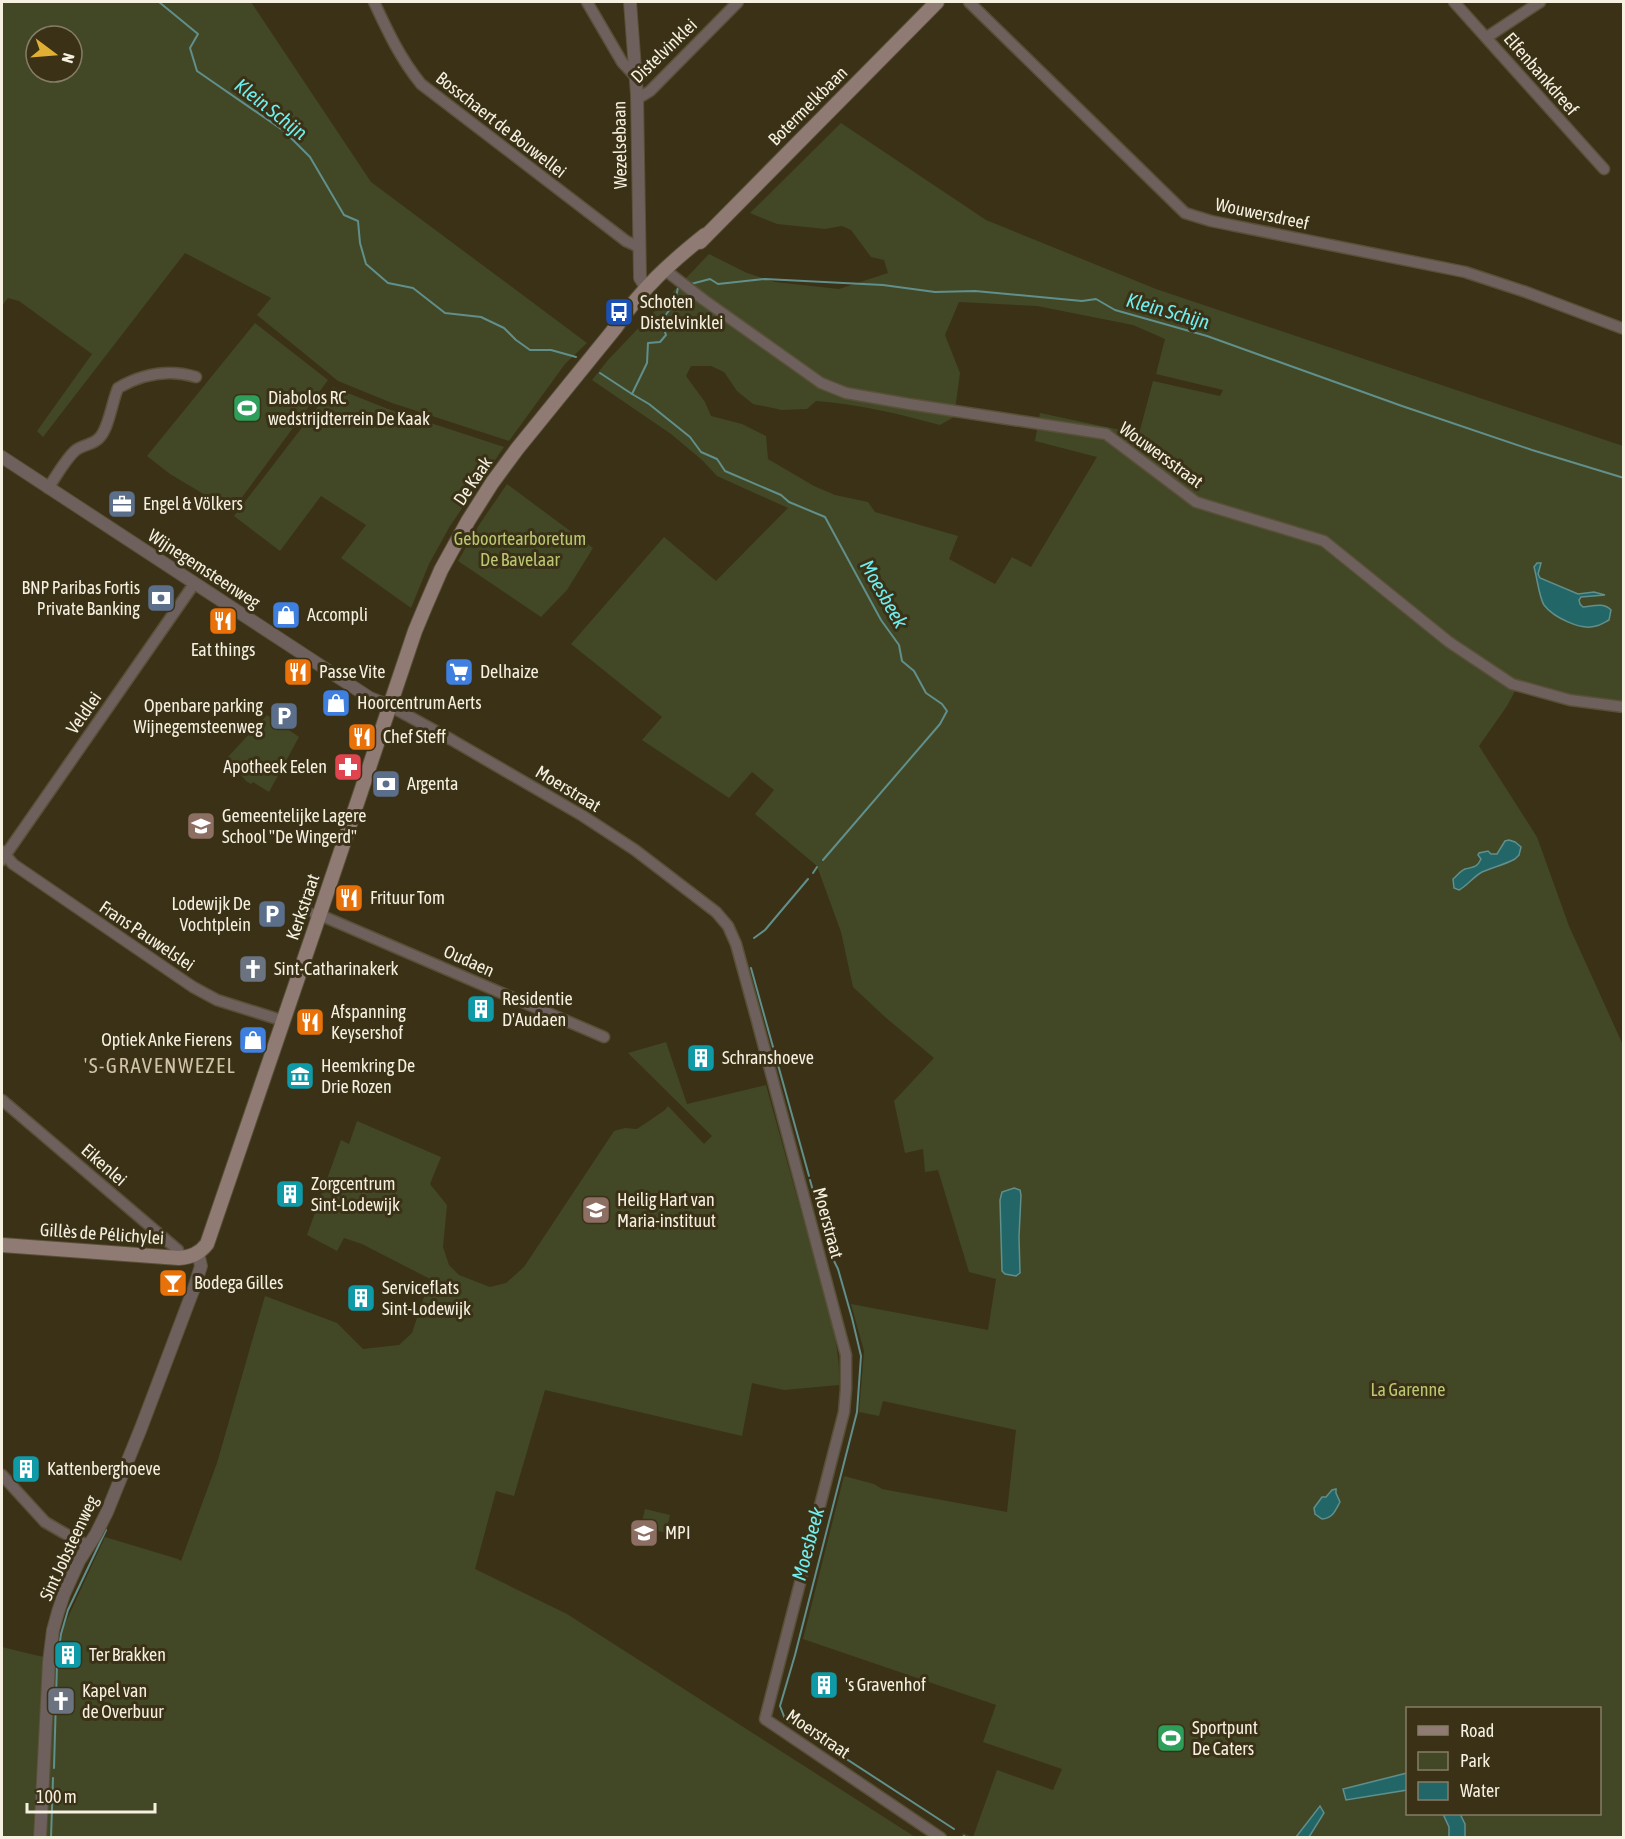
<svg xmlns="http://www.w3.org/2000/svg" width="1625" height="1839" font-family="'Asap Condensed',sans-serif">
<rect width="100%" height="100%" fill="#3a3117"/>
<!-- green -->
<g fill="#424826" fill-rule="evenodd">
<path d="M2 2H251L371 182 587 343 565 364 509 441 392 403 338 381 257 315 271 298 185 253 43 437 37 431 92 354 19 301 8 298 2 306ZM36 36H72V72H36Z"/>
<path d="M841 123 986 220 1156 289 1623 446V710L1568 704 1515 691 1507 706 1479 746 1537 837 1569 926 1623 1045V1837H1465V1824L1460 1814H1600V1708H1408L1407 1773 1344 1789 1346 1800 1407 1790 1408 1814H1443L1449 1827V1837H1309L1324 1813 1320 1807 1296 1837H961L963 1833 973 1837 997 1770 1053 1790 1062 1769 983 1742 996 1705 803 1639 844 1476 874 1484 882 1489 1007 1512 1016 1430 883 1401 879 1416 859 1412 864 1351 851 1304 988 1330 996 1279 969 1272 938 1170 925 1172 923 1149 905 1153 894 1101 934 1058 885 1017 853 987 841 932 817 866 755 814 774 790 752 772 729 798 642 740 662 717 571 644 664 537 716 581 788 508 717 476 702 460 671 434 592 380 608 360 709 254 747 273 775 282 839 289 888 273 884 260 871 257 851 230 842 226 825 229 777 224 750 213ZM959 302 1037 306 1133 325 1165 339 1156 374 1223 390 1220 396 1153 381 1139 434 1040 413 1035 441 1097 457 1031 567 1012 557 995 584 949 559 958 536 875 512 868 502 835 495 814 486 768 459 766 436 742 424 711 416 705 402 686 376 691 366H711L724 372 737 391 753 404 782 410 807 409 816 401C858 404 899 414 940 425L954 417 960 373 945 335Z"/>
<path d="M255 323 328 380 232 511 170 474 147 456Z"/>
<path d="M333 387 388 409 504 447 450 526 429 564 411 608 341 558 366 525 321 496 280 551 234 516Z"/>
<path d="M507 484 593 548 567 590 541 617 458 561 479 525Z"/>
<path d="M267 715 299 737 269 792 253 782 251 784 246 781 227 758Z"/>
<path d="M666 1042 687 1104 766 1085C782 1143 798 1201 814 1258 825 1299 841 1342 839 1385L784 1390 752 1383 742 1436 545 1390 514 1496 496 1491 475 1569 567 1614 915 1837H2V1647L39 1656 57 1658 64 1626 105 1537 178 1559 181 1561 217 1463 265 1296 337 1323 363 1349 399 1345 412 1333 430 1279 362 1244 344 1238 337 1251 307 1235 341 1140 349 1144 357 1121 441 1157 430 1184 447 1205 443 1247 449 1265 459 1275 490 1287 506 1283 524 1267 614 1131 625 1128 637 1129 665 1110 668 1106 704 1144 712 1136 628 1053Z"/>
<path d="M645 1509 670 1515 666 1533 641 1526Z"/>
</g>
<!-- water -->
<g fill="#226667" stroke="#618f8b" stroke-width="1.5">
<path d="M1537 563H1541L1538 574 1540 578 1578 594 1594 592 1605 595 1581 597 1579 600 1580 604 1583 607C1593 606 1604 602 1611 610L1609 620C1605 622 1601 625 1596 626 1581 631 1553 617 1544 605 1539 597 1537 577 1534 567Z"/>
<path d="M1509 840 1515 842 1521 847 1519 855 1515 859C1504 865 1493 867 1482 872 1473 877 1468 885 1459 890L1454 888 1453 879C1457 876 1460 871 1465 869 1473 867 1477 868 1481 859L1478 855 1479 853 1488 851 1491 854H1497L1505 841Z"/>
<path d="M1014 1188 1020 1190 1021 1195 1019 1237 1020 1273 1016 1276 1005 1274 1002 1271 1000 1200 1002 1192Z"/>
<path d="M1336 1489V1493L1340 1502C1335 1511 1333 1518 1322 1519L1315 1514 1314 1508 1322 1497H1326L1332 1490Z"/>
<path d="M1407 1773V1790L1346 1800 1343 1789Z"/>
<path d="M1320 1806 1324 1813 1309 1837H1296Z"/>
<path d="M1443 1814H1460L1465 1824V1837H1449V1827Z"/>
</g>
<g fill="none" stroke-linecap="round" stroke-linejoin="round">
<!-- stream -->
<g stroke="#618f8b" stroke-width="2">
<path d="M159 2 198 34 190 48 197 71 284 131 310 157 344 215 358 221 360 243 366 264 388 283 413 288 445 313 481 317 504 328 516 340 530 350H551L576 357"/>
<path d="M691 284 710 279 718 284 765 279 883 285 935 292 975 291 1082 301 1096 299 1115 310 1207 336 1402 406 1532 450 1624 478"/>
<path d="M600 373 632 394 647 363 648 343 660 342 666 335 661 321 674 304 678 288 681 287"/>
<path d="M632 394 649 404 690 437 701 452 717 459 725 471 781 495 789 502 825 517 881 620 899 645 902 661 914 671 926 693 942 704 947 711 940 724 823 860"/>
<path d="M813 873 817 867"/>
<path d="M754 938 765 930 808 879"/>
<path d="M751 968 809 1176"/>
<path d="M810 1180 831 1255 838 1269 852 1318 861 1356 857 1412 795 1655 780 1706 785 1719 954 1829"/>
<path d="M54 1768 57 1663 61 1634 68 1610 106 1530"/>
<path d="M964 1836 966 1838"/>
<path d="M51 1838 53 1778"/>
</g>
<!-- pedestrian casing -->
<g stroke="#585037" stroke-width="10">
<path id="pedestrian" d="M306 911 320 915"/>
</g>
<!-- minor casing -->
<g stroke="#585037" stroke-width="13">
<g id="minor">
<path d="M374 2C388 32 400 58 421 84L626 241 639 247"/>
<path d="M587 2 622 62 635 76"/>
<path d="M969 2 1185 213 1211 221 1465 272 1526 292 1624 329"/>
<path d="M1454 2 1604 169"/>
<path d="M1487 37 1540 2"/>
<path d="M637 99 650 91 738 2"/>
<path d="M665 270 704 300 821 383 846 393 909 404 1106 434 1196 502 1324 541 1449 642 1512 684 1570 700 1624 707"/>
<path d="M48 488C56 477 66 458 76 450 84 444 94 445 100 437 109 427 112 402 118 388 142 374 169 369 196 377"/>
<path d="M390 706 452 740 583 816 635 850 716 912 728 926 736 944 756 1017 846 1355V1389L844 1412 765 1719 941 1838"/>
<path d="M2 851 13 864 193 987 217 1000 284 1021"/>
<path d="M2 860 194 584"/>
<path d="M320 915 604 1037"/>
<path d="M2 1100 178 1250 179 1258"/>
<path d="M2 1475 45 1522 64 1533 89 1546"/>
</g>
</g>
<!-- tertiary casing -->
<g stroke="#585037" stroke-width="14">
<g id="tertiary">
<path d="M630 2 637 95 640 278 646 287"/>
<path d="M2 457 370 698 390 706"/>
<path d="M40 1838 49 1662 53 1630 58 1612 64 1594 79 1561 96 1534 107 1512 141 1428 194 1288 201 1266 198 1253"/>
</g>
</g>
<!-- secondary casing -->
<g stroke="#585037" stroke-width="16">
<g id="secondary">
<path d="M700 242 937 2"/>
<path d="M2 1245 179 1258C191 1257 199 1254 207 1244L316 925 415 631 425 607 441 570 468 521 492 483 517 449 616 327C641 289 670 263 705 235"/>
</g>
</g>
<!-- pedestrian -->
<use href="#pedestrian" stroke="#6e605c" stroke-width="8"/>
<!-- minor -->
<use href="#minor" stroke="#6e605c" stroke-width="10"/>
<!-- tertiary -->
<use href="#tertiary" stroke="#6e605c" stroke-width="12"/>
<!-- secondary -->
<use href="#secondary" stroke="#8f7a74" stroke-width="14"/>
</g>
<!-- icons -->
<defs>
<g id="bus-square" transform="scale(1.5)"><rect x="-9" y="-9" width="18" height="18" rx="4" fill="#1a4fb4" stroke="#3a3117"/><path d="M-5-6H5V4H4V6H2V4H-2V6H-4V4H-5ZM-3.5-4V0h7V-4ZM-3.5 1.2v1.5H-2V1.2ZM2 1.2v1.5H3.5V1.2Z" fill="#fff"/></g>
<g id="stadium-square" transform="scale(1.5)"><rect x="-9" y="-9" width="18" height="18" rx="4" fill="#2e9e5b" stroke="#3a3117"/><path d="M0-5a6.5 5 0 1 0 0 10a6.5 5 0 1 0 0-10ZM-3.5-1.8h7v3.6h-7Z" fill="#fff"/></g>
<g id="office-square" transform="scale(1.5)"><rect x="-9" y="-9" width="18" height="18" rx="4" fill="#5c6f8a" stroke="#3a3117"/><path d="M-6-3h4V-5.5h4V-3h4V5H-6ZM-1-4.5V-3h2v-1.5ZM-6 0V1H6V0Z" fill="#fff"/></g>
<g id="bank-square" transform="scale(1.5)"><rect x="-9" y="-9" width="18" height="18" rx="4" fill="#5c6f8a" stroke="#3a3117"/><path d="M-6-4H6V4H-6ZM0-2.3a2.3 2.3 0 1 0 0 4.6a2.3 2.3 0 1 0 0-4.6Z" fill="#fff"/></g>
<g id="shop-square" transform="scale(1.5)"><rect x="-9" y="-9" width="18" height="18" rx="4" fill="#3f7fe0" stroke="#3a3117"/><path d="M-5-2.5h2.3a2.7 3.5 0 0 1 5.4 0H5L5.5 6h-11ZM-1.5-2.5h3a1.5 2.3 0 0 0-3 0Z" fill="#fff"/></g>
<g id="restaurant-square" transform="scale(1.5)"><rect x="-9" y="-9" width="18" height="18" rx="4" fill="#e8710a" stroke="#3a3117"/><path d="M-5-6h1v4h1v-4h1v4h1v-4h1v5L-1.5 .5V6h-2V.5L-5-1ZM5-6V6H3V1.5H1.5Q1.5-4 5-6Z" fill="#fff"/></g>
<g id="supermarket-square" transform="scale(1.5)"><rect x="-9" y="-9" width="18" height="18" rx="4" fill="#3f7fe0" stroke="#3a3117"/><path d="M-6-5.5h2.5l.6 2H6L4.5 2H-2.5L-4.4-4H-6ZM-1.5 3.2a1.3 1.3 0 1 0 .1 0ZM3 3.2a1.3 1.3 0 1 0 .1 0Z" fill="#fff"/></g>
<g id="parking-square" transform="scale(1.5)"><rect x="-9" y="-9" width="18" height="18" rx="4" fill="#5c6f8a" stroke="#3a3117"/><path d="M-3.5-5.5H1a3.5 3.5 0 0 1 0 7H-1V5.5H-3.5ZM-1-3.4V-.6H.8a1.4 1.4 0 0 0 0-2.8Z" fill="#fff"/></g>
<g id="pharmacy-square" transform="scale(1.5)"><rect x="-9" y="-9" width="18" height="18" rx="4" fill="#e0444e" stroke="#3a3117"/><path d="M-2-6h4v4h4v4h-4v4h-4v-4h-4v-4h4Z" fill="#fff"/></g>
<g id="school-square" transform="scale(1.5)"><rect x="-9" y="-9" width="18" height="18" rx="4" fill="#8d6e63" stroke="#3a3117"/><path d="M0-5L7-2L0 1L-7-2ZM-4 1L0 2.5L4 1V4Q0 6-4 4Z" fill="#fff"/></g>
<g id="church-square" transform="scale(1.5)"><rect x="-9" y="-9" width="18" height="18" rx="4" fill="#6b7280" stroke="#3a3117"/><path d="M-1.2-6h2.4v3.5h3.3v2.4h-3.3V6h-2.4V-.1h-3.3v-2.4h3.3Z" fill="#fff"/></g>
<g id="building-square" transform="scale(1.5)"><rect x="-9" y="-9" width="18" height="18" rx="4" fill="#0f9aa8" stroke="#3a3117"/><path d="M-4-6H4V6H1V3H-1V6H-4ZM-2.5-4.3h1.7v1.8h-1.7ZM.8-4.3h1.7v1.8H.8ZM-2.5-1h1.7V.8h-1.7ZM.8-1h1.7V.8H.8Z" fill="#fff"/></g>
<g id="museum-square" transform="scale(1.5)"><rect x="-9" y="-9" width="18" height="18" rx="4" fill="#0f9aa8" stroke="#3a3117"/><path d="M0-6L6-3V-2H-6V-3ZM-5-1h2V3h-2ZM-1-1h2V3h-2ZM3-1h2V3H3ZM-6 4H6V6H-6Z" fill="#fff"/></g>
<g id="bar-square" transform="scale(1.5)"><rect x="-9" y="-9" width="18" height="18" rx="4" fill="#e8710a" stroke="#3a3117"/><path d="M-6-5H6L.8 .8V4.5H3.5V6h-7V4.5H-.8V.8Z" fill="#fff"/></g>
</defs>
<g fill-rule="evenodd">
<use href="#bus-square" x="619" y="312"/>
<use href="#stadium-square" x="247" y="408"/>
<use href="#office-square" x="122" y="504"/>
<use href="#bank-square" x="161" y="598"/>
<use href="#shop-square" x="286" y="615"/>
<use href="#restaurant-square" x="223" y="621"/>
<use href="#restaurant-square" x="298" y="672"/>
<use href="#supermarket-square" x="459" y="672"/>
<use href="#shop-square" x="336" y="703"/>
<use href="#parking-square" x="284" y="716"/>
<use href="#restaurant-square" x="362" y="737"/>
<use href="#pharmacy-square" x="348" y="767"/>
<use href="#bank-square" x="386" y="784"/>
<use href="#school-square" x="201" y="826"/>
<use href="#restaurant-square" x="349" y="898"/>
<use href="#parking-square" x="272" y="914"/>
<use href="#church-square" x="253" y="969"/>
<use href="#building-square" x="481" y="1009"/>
<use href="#restaurant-square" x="310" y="1022"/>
<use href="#shop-square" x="253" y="1040"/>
<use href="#building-square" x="701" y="1058"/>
<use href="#museum-square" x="300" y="1076"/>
<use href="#building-square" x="290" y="1194"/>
<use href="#school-square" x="596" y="1210"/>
<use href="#bar-square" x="173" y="1283"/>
<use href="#building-square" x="361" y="1298"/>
<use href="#building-square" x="26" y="1469"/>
<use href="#school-square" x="644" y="1533"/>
<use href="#building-square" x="68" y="1655"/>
<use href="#building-square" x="824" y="1685"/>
<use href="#church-square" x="61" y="1701"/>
<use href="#stadium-square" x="1171" y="1738"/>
</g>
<g text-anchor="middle" stroke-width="6" stroke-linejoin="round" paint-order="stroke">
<!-- street labels -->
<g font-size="18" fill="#f5f0e0" stroke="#3a3117">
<text transform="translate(664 51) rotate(-44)" y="6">Distelvinklei</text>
<text transform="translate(1541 74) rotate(49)" y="6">Elfenbankdreef</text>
<text transform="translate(808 106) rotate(-45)" y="6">Botermelkbaan</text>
<text transform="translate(501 125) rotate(38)" y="6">Bosschaert de Bouwellei</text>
<text transform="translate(620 145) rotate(-91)" y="6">Wezelsebaan</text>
<text transform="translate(1262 214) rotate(12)" y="6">Wouwersdreef</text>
<text transform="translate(1161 455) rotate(36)" y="6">Wouwersstraat</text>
<text transform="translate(473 481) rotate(-56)" y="6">De Kaak</text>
<text transform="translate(204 569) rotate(33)" y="6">Wijnegemsteenweg</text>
<text transform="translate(84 713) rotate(-55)" y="6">Veldlei</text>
<text transform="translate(568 789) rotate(31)" y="6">Moerstraat</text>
<text transform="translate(303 907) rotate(-71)" y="6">Kerkstraat</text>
<text transform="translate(147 936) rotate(34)" y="6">Frans Pauwelslei</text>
<text transform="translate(469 961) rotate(24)" y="6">Oudaen</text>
<text transform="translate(104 1165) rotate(41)" y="6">Eikenlei</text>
<text transform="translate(828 1223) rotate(75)" y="6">Moerstraat</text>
<text transform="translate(102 1234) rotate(4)" y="6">Gillès de Pélichylei</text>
<text transform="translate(69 1548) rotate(-65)" y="6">Sint Jobsteenweg</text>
<text transform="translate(818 1734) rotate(34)" y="6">Moerstraat</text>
</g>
<!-- poi labels -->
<g font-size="18" fill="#f5f0e0" stroke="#3a3117" text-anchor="start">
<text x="640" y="308">Schoten<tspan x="640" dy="21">Distelvinklei</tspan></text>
<text x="268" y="404">Diabolos RC<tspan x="268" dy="21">wedstrijdterrein De Kaak</tspan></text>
<text x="143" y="510">Engel &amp; Völkers</text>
<text x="140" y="594" text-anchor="end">BNP Paribas Fortis<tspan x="140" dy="21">Private Banking</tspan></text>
<text x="307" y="621">Accompli</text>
<text x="223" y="656" text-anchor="middle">Eat things</text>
<text x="319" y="678">Passe Vite</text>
<text x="480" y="678">Delhaize</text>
<text x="357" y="709">Hoorcentrum Aerts</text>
<text x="263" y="712" text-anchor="end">Openbare parking<tspan x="263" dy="21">Wijnegemsteenweg</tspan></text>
<text x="383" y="743">Chef Steff</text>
<text x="327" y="773" text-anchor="end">Apotheek Eelen</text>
<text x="407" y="790">Argenta</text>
<text x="222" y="822">Gemeentelijke Lagere<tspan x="222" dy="21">School "De Wingerd"</tspan></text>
<text x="370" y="904">Frituur Tom</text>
<text x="251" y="910" text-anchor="end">Lodewijk De<tspan x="251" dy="21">Vochtplein</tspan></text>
<text x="274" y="975">Sint-Catharinakerk</text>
<text x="502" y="1005">Residentie<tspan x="502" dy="21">D'Audaen</tspan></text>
<text x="331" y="1018">Afspanning<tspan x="331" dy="21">Keysershof</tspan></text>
<text x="232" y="1046" text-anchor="end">Optiek Anke Fierens</text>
<text x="722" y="1064">Schranshoeve</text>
<text x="321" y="1072">Heemkring De<tspan x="321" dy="21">Drie Rozen</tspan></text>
<text x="311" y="1190">Zorgcentrum<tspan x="311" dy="21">Sint-Lodewijk</tspan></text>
<text x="617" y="1206">Heilig Hart van<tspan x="617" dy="21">Maria-instituut</tspan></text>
<text x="194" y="1289">Bodega Gilles</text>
<text x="382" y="1294">Serviceflats<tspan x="382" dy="21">Sint-Lodewijk</tspan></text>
<text x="47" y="1475">Kattenberghoeve</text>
<text x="665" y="1539">MPI</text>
<text x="89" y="1661">Ter Brakken</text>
<text x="845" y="1691">'s Gravenhof</text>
<text x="82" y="1697">Kapel van<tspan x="82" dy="21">de Overbuur</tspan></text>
<text x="1192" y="1734">Sportpunt<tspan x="1192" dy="21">De Caters</tspan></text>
</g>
<!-- park labels -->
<g font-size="18" fill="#bac871" stroke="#3a3117">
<text x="520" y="545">Geboortearboretum<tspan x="520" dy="21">De Bavelaar</tspan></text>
<text x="1408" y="1396">La Garenne</text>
</g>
<!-- water labels -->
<g font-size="20" font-style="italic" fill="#6feef0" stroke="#3a3117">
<text transform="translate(271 109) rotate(38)" y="7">Klein Schijn</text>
<text transform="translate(1168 311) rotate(16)" y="7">Klein Schijn</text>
<text transform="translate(884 594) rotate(60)" y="7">Moesbeek</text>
<text transform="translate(808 1544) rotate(-75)" y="7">Moesbeek</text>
</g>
<!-- quarter labels -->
<g font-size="21" letter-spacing="1.5" fill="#d0c4a7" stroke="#3a3117">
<text x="160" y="1073">'S-GRAVENWEZEL</text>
</g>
</g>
<!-- border -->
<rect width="1625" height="1839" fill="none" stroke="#f5f0e0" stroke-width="6"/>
<!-- legend -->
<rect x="1406" y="1707" width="195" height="108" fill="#3a3117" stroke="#857d67" stroke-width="1.5"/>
<rect x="1418" y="1726" width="30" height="9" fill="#8f7a74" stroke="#857d67" stroke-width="1.5"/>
<text x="1460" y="1737" font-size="18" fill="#f5f0e0">Road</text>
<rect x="1418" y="1752" width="30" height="18" fill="#424826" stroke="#857d67" stroke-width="1.5"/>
<text x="1460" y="1767" font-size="18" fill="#f5f0e0">Park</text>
<rect x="1418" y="1782" width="30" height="18" fill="#226667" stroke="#857d67" stroke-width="1.5"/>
<text x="1460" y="1797" font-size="18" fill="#f5f0e0">Water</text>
<!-- north arrow -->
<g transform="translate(54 54) rotate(106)"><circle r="28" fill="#3a3117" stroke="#857d67" stroke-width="1.5"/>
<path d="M0-4.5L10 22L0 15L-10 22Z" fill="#e0b034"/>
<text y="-9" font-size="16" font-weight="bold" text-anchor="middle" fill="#f5f0e0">N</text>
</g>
<!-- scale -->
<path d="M27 1803v9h128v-9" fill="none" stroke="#f5f0e0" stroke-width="3"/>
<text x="36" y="1803" font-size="18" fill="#f5f0e0" stroke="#3a3117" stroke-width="4.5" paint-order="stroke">100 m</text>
</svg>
